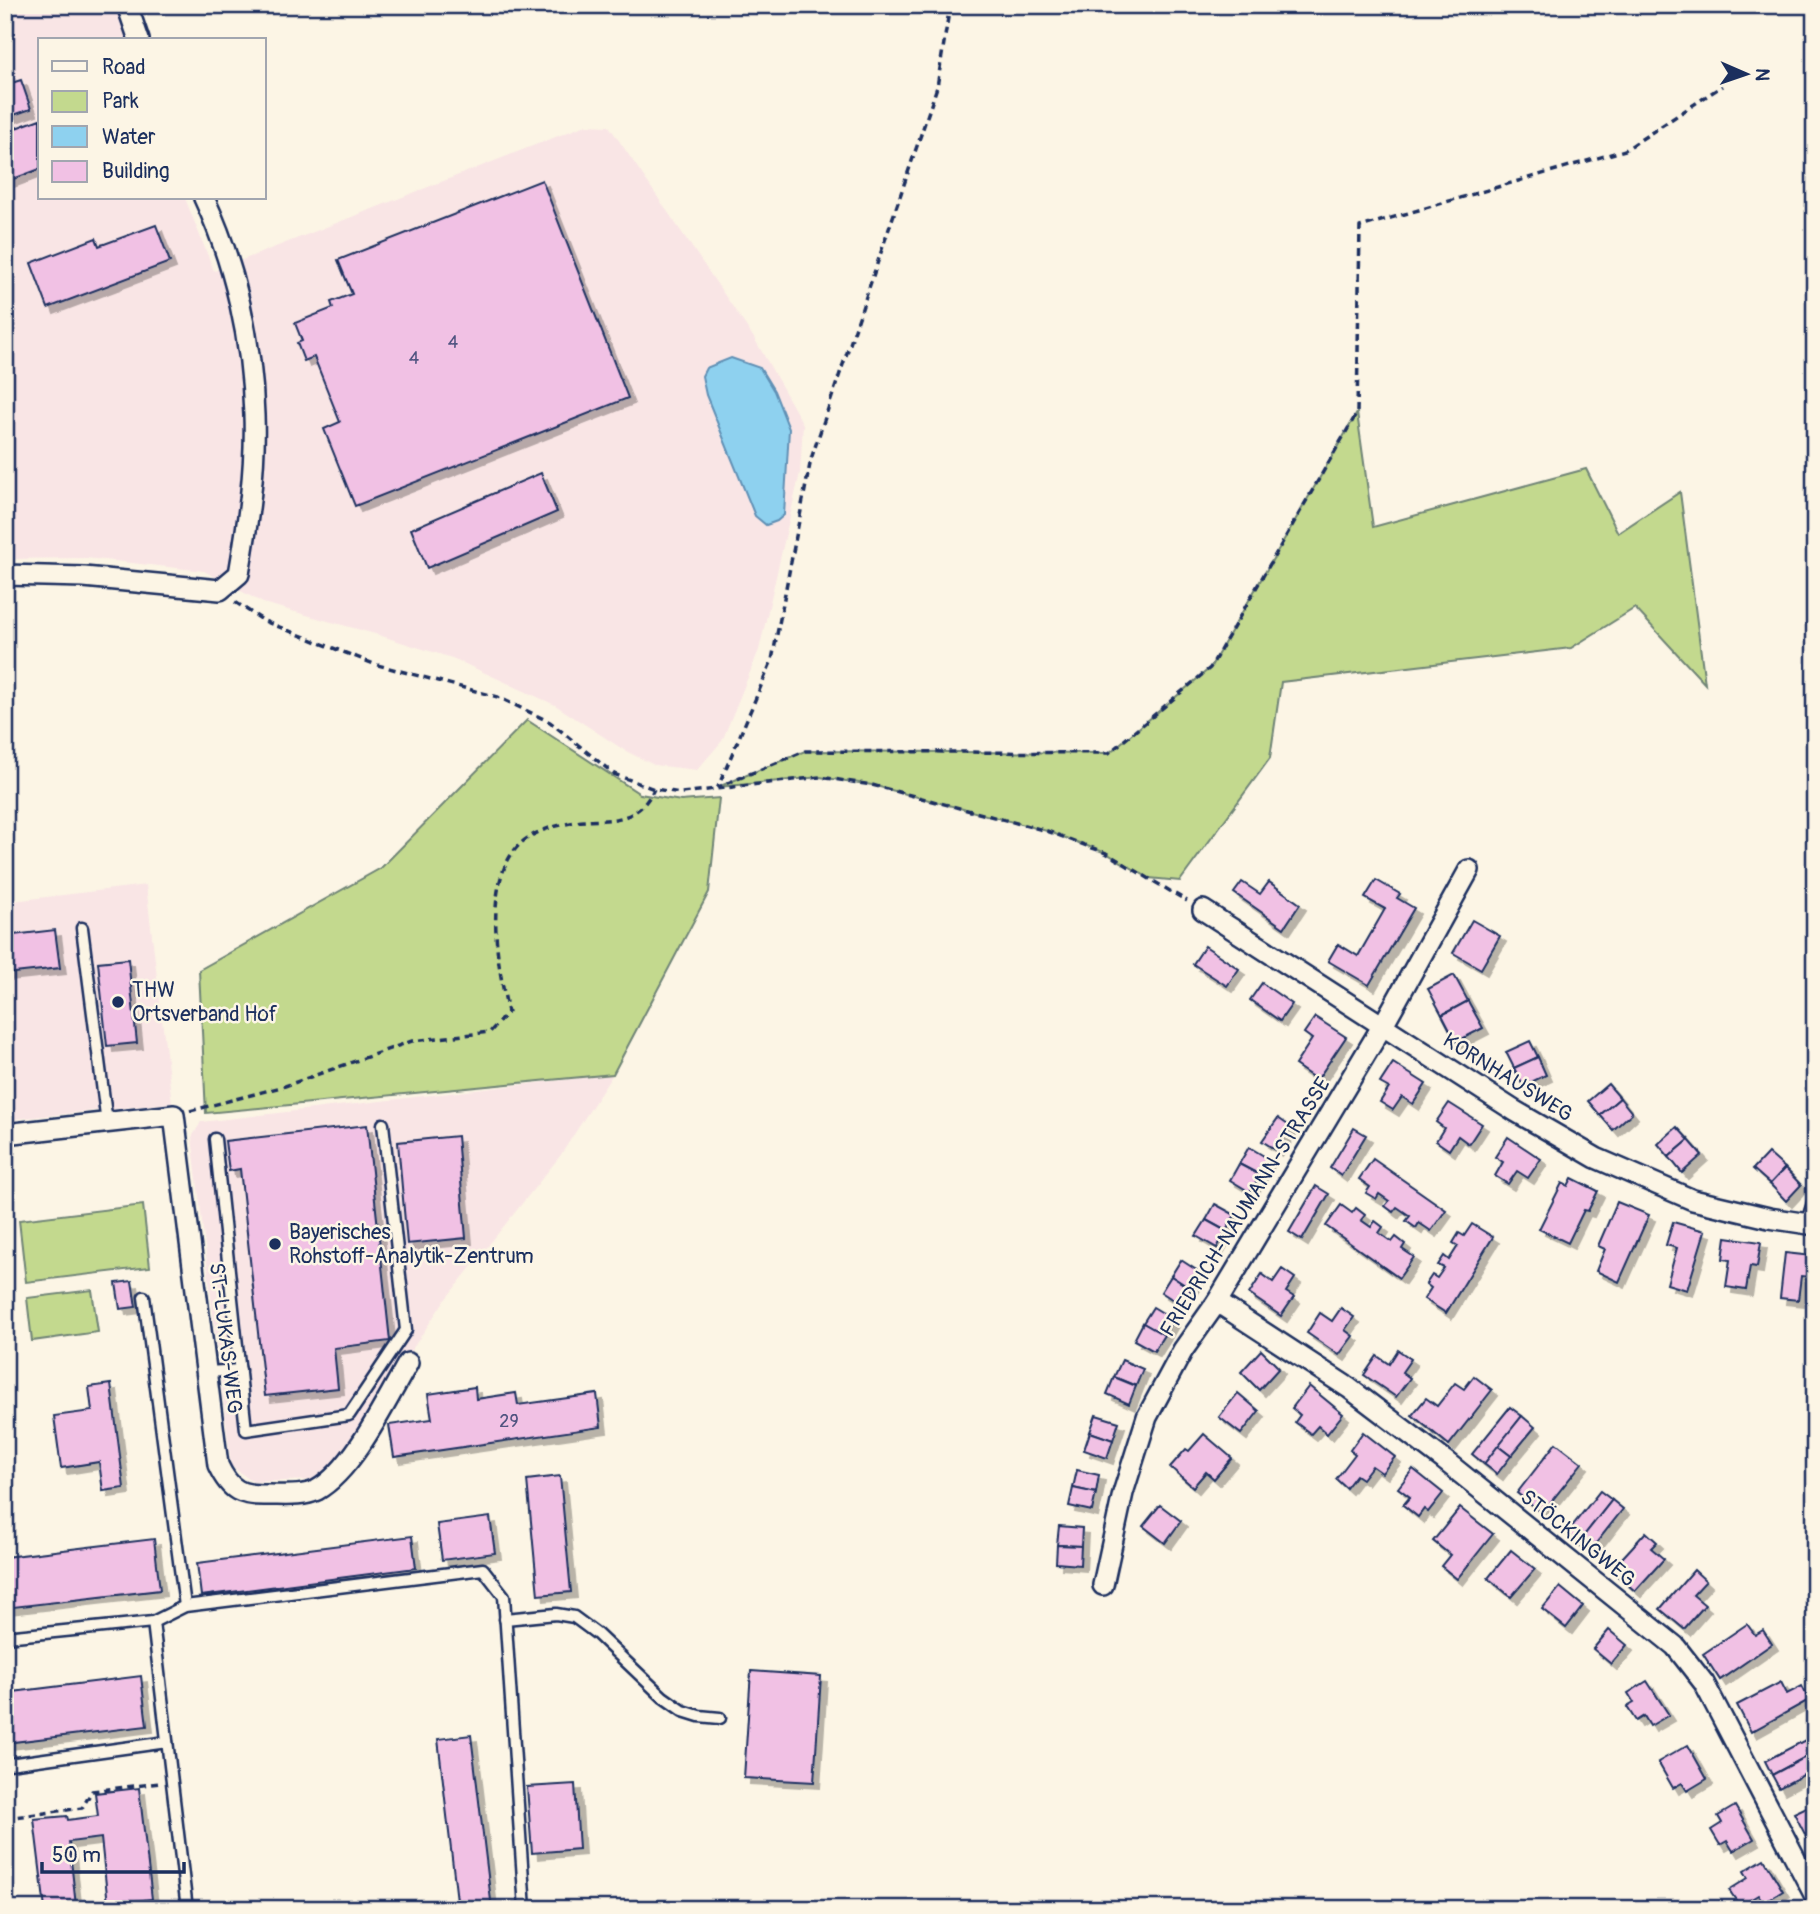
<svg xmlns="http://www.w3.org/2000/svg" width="1820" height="1914" font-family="Pangolin,sans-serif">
<defs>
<filter id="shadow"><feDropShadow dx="6" dy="6" stdDeviation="0" flood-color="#0004"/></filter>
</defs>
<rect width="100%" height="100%" fill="#fcf5e5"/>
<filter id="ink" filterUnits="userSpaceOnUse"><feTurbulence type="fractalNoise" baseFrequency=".0143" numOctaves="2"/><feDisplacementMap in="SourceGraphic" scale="14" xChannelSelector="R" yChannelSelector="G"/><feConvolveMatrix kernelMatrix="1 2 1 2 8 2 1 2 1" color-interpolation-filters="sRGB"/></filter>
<g filter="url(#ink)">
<!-- built -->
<g fill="#f9e5e5">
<path d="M5 5H118L126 40H40V198H185L214 271 586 125 609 126 754 338 803 424 800 473 759 650 722 741 697 770 654 765 624 750 555 705 452 658 375 634 263 603 204 571 86 558 5 559Z"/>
<path d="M146 885 172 1103 5 1120V902Z"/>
<path d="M613 1074 560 1156 444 1301 344 1453 313 1480 253 1482 231 1466 192 1137 201 1122Z"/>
</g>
<!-- green -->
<g fill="#c3d98e" stroke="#6f8476" stroke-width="2">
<path d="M1357 413 1373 527 1586 469 1618 533 1680 492 1705 684 1635 608 1571 648 1281 682 1270 758 1180 881 1149 878 1106 853 1047 831 872 785 820 777 718 787 805 751 1109 753 1210 668Z"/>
<path d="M527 720 640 794 681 801 719 798 709 892 613 1074 206 1113 199 970 381 868Z"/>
<path d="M143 1205 150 1267 26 1282 19 1220Z"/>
<path d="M92 1290 98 1332 32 1341 27 1298Z"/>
</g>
<!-- water -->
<path fill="#8ed1ef" stroke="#6090b5" stroke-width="2" d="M731 358 760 368 774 391 789 429 784 515 777 521 766 525 755 516 706 395 702 376 706 368Z"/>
<!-- building -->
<g fill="#f1c1e4" stroke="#1b2f5e" stroke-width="2" filter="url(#shadow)">
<path d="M21 80 31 109 5 118V85Z"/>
<path d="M40 119V169L5 182V132Z"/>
<path d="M542 180 628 398 355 506 324 429 340 422 314 357 304 361 297 343 302 341 295 323 333 308 331 302 352 294 338 260Z"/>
<path d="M156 225 170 262 48 308 31 263 96 238 99 246Z"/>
<path d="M541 473 557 512 427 568 411 529Z"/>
<path d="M1376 880 1400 894 1397 898 1414 908 1369 985 1328 961 1338 944 1358 956 1385 909 1365 898Z"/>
<path d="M1242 882 1260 894 1269 882 1300 904 1284 928 1234 893Z"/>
<path d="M1472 920 1500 936 1481 969 1453 953Z"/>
<path d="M55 930 60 968 5 974V936Z"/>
<path d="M1205 946 1239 969 1227 986 1193 964Z"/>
<path d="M128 959 137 1043 107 1046 98 962Z"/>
<path d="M1454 975 1468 1001 1442 1015 1428 989Z"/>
<path d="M1262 983 1292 1004 1280 1021 1250 1000Z"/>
<path d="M1468 1001 1483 1028 1456 1042 1442 1015Z"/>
<path d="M1315 1017 1346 1037 1317 1080 1295 1065 1312 1039 1304 1033Z"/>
<path d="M1530 1041 1538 1057 1514 1068 1506 1052Z"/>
<path d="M1538 1057 1546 1075 1523 1086 1514 1068Z"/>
<path d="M1393 1063 1426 1084 1413 1104 1402 1097 1393 1110 1380 1102 1389 1088 1380 1083Z"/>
<path d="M1608 1084 1620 1098 1600 1115 1588 1101Z"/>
<path d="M1620 1098 1632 1113 1613 1130 1600 1115Z"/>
<path d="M1449 1103 1482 1124 1469 1144 1458 1136 1449 1150 1436 1141 1444 1128 1436 1122Z"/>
<path d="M1278 1118 1291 1127 1276 1150 1262 1141Z"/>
<path d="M367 1125 390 1341 334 1348 338 1388 265 1396 240 1169 229 1171 225 1141Z"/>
<path d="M1677 1127 1689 1140 1669 1157 1658 1144Z"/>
<path d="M1354 1128 1366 1135 1341 1176 1330 1168Z"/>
<path d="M457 1136 466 1238 407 1244 398 1142Z"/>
<path d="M1508 1137 1541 1159 1528 1178 1517 1171 1508 1184 1495 1176 1503 1162 1495 1157Z"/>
<path d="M1689 1140 1702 1155 1682 1173 1669 1157Z"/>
<path d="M1249 1147 1269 1159 1260 1175 1239 1164Z"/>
<path d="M1768 1153 1785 1168 1770 1184 1753 1169Z"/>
<path d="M1373 1159 1446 1210 1431 1231 1419 1223 1416 1228 1406 1221 1410 1216 1397 1207 1393 1212 1385 1206 1389 1201 1379 1194 1376 1199 1366 1193 1370 1187 1359 1179Z"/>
<path d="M1239 1164 1260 1175 1250 1192 1230 1180Z"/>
<path d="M1785 1168 1801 1185 1786 1201 1770 1184Z"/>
<path d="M1572 1178 1598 1191 1588 1211 1584 1210 1568 1243 1539 1229 1562 1183 1568 1186Z"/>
<path d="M1316 1186 1329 1194 1302 1240 1289 1232Z"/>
<path d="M1617 1202 1649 1215 1619 1282 1596 1271 1605 1249 1598 1246Z"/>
<path d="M1215 1204 1235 1215 1226 1231 1206 1220Z"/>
<path d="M1341 1205 1352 1213 1356 1208 1365 1215 1361 1220 1371 1227 1375 1221 1383 1227 1379 1233 1392 1242 1396 1237 1405 1244 1402 1249 1414 1257 1399 1278 1326 1226Z"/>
<path d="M1206 1220 1226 1231 1217 1248 1196 1236Z"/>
<path d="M1673 1222 1705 1231 1687 1290 1667 1284 1677 1248 1666 1245Z"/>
<path d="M1472 1224 1493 1237 1446 1313 1424 1299 1431 1288 1426 1284 1432 1275 1437 1278 1444 1268 1438 1265 1444 1256 1449 1260 1458 1246 1453 1243 1459 1233 1464 1236Z"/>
<path d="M1726 1237 1761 1242 1757 1267 1750 1266 1746 1290 1726 1287 1730 1260 1723 1259Z"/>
<path d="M1785 1253 1812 1256 1810 1277 1801 1276 1798 1300 1780 1298Z"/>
<path d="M1181 1260 1201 1273 1191 1289 1171 1276Z"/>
<path d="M1282 1269 1295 1278 1286 1292 1294 1297 1281 1316 1249 1294 1262 1274 1273 1282Z"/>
<path d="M1171 1276 1191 1289 1181 1305 1161 1292Z"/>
<path d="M132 1281 136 1307 120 1309 116 1283Z"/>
<path d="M1153 1307 1173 1319 1164 1335 1143 1323Z"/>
<path d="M1341 1308 1354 1317 1345 1330 1353 1336 1339 1355 1307 1333 1320 1313 1332 1321Z"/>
<path d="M1143 1323 1164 1335 1154 1351 1134 1340Z"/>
<path d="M1261 1350 1279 1368 1259 1390 1241 1372Z"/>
<path d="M1398 1350 1411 1359 1402 1372 1410 1378 1396 1397 1364 1375 1377 1356 1389 1364Z"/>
<path d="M1122 1360 1143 1369 1136 1386 1114 1377Z"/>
<path d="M1474 1376 1492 1390 1449 1445 1412 1415 1426 1398 1437 1406 1455 1383 1464 1389Z"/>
<path d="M1114 1377 1136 1386 1129 1404 1107 1394Z"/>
<path d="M111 1384 124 1488 103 1491 99 1462 61 1468 54 1416 92 1411 89 1387Z"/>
<path d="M1309 1386 1343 1414 1327 1434 1318 1426 1311 1434 1295 1422 1300 1415 1292 1408Z"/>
<path d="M475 1387 476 1399 516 1393 518 1405 597 1394 601 1427 394 1457 389 1425 432 1419 428 1394Z"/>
<path d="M1238 1393 1259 1411 1241 1434 1219 1417Z"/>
<path d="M1510 1407 1522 1416 1484 1464 1472 1454Z"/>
<path d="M1096 1415 1119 1422 1113 1440 1090 1432Z"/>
<path d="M1522 1416 1535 1427 1511 1456 1498 1446Z"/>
<path d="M1090 1432 1113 1440 1107 1458 1084 1450Z"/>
<path d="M1363 1432 1395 1457 1382 1473 1372 1466 1362 1479 1356 1475 1346 1488 1336 1479 1355 1454 1350 1450Z"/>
<path d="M1204 1434 1232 1458 1214 1479 1206 1472 1193 1487 1170 1467 1186 1449 1189 1451Z"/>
<path d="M1556 1443 1582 1463 1542 1513 1517 1493Z"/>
<path d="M1498 1446 1511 1456 1497 1474 1484 1464Z"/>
<path d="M1413 1469 1443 1493 1428 1512 1424 1509 1418 1517 1403 1505 1410 1497 1398 1488Z"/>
<path d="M1077 1470 1099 1475 1096 1493 1073 1488Z"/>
<path d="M560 1476 571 1592 538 1595 527 1480Z"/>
<path d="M1073 1488 1096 1493 1092 1511 1069 1506Z"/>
<path d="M1600 1491 1612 1500 1578 1543 1566 1534Z"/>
<path d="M1612 1500 1623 1509 1589 1552 1578 1543Z"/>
<path d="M1160 1505 1181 1521 1165 1543 1143 1526Z"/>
<path d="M1460 1508 1493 1534 1457 1579 1441 1566 1450 1555 1433 1541Z"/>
<path d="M490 1517 495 1553 442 1560 437 1524Z"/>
<path d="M1059 1526 1082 1528 1081 1546 1057 1545Z"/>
<path d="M1646 1532 1657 1542 1651 1548 1664 1559 1635 1591 1611 1570Z"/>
<path d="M412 1536 416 1568 201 1596 197 1563Z"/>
<path d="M154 1539 160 1590 5 1608V1557Z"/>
<path d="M1057 1545 1081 1546 1080 1565 1056 1563Z"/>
<path d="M1511 1550 1535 1569 1511 1597 1488 1578Z"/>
<path d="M1694 1570 1706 1581 1693 1595 1705 1605 1684 1629 1660 1609Z"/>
<path d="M1560 1587 1583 1606 1566 1628 1542 1609Z"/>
<path d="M1747 1624 1755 1635 1763 1630 1772 1644 1720 1680 1703 1654Z"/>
<path d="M1609 1630 1627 1645 1611 1664 1593 1649Z"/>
<path d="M751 1671 821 1676 814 1782 744 1778Z"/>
<path d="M141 1676 147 1726 5 1743V1693Z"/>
<path d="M1647 1681 1669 1715 1650 1726 1644 1716 1636 1721 1627 1707 1634 1703 1628 1693Z"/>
<path d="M1781 1682 1787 1694 1802 1686 1809 1700 1751 1732 1737 1705Z"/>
<path d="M471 1735 492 1909H458L438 1739Z"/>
<path d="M1813 1736 1815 1752 1772 1775 1765 1761Z"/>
<path d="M1688 1745 1707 1779 1687 1791 1682 1783 1673 1788 1658 1762Z"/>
<path d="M1815 1752V1769L1779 1788 1772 1775Z"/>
<path d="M575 1784 579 1849 532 1853 527 1787Z"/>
<path d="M139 1788 152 1899 108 1904 101 1838 69 1842 76 1906 45 1909 34 1819 67 1816 68 1820 98 1816 95 1793Z"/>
<path d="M1815 1803V1839L1809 1842 1794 1813Z"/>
<path d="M1735 1806 1754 1839 1733 1851 1727 1841 1720 1845 1711 1830 1722 1823 1718 1816Z"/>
<path d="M1764 1859 1783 1891 1763 1903 1758 1895 1740 1906 1729 1890 1748 1878 1744 1871Z"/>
</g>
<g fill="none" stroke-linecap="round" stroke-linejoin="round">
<!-- lane casing -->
<g stroke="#1b2f5e" stroke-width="15">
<g id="lane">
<path d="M82 928 107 1123"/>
<path d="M215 1139 246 1430 349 1415 406 1330 383 1124"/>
<path d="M1806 1224 1815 1197"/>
<path d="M144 1297 185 1606"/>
<path d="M208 1372 240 1370"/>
<path d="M505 1619 556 1614 574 1617 597 1634 663 1697 683 1711 699 1716 720 1718"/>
<path d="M153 1622 185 1606 483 1569 504 1596 525 1909"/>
<path d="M5 1637 153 1622 187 1909"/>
<path d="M9 1764 167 1742"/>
</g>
</g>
<!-- street casing -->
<g stroke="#1b2f5e" stroke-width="24">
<g id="street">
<path d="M127 5 139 40"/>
<path d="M5 575 84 577 220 590 239 574C248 522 256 468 254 415 252 342 235 264 204 198"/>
<path d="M1203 910 1515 1111 1596 1158 1693 1200 1769 1218 1815 1225"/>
<path d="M5 1134 174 1115 218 1465C230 1491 241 1496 269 1495 284 1495 303 1497 317 1490 354 1469 386 1401 408 1363"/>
<path d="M1217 1302 1349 1388 1444 1460 1675 1646 1704 1683 1815 1896"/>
<path d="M1103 1585 1123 1493 1147 1417 1183 1350 1217 1302 1383 1025 1469 870"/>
</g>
</g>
<!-- path -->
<g stroke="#1b2f5e" stroke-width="3.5" stroke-dasharray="7 5" stroke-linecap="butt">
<path d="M950 5 937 87 811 459 772 660 718 787 805 751 1109 753 1210 668 1357 413 1360 227 1625 150 1722 86"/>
<path d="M235 602 264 621 374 664 498 697 550 722 614 774 654 789 681 793 820 777 872 785 1047 831 1106 853 1187 901"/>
<path d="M190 1111 285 1086 412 1041 490 1032 508 1012C498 966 482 885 518 846 529 834 549 827 566 824 602 815 633 831 654 789"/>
<path d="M5 1805 7 1818 82 1808 92 1791 160 1783"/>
</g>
<!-- lane -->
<use href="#lane" stroke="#fcf5e5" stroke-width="10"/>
<!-- street -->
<use href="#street" stroke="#fcf5e5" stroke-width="19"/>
</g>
</g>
<!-- markers -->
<g fill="#1b2f5e" stroke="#fcf5e5" stroke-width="2.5">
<circle cx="118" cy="1002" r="7"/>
<circle cx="275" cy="1244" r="7"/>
</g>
<g text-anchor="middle" stroke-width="5" stroke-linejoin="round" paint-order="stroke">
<!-- number labels -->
<g font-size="18" fill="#505480">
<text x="453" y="348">4</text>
<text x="414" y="364">4</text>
<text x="509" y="1427">29</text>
</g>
<!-- poi labels -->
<g font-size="21" fill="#1b2f5e" stroke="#fcf5e5" text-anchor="start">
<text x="132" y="997">THW<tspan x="132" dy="24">Ortsverband Hof</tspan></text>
<text x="289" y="1239">Bayerisches<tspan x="289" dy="24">Rohstoff-Analytik-Zentrum</tspan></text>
</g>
<!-- street labels -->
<g font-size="21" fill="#1b2f5e" stroke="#fcf5e5">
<text transform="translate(1508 1077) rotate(32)" y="7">KORNHAUSWEG</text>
<text transform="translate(1245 1207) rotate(-58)" y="7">FRIEDRICH-NAUMANN-STRASSE</text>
<text transform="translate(226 1338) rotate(83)" y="7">ST.-LUKAS-WEG</text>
<text transform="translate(1578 1538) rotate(39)" y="7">STÖCKINGWEG</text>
</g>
</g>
<!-- margin -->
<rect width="1820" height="1914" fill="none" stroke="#fcf5e5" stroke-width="28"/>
<rect x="14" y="14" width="1792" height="1886" fill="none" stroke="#1b2f5e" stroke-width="2.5" filter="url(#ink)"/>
<!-- legend -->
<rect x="38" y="38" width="228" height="161" fill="#fcf5e5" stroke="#a2a6af" stroke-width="2"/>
<rect x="52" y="61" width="35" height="10" fill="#fcf5e5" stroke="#a2a6af" stroke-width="2"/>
<text x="102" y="74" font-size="21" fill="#1b2f5e">Road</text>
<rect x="52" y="91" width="35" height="21" fill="#c3d98e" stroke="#a2a6af" stroke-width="2"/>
<text x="102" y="108" font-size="21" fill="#1b2f5e">Park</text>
<rect x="52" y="126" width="35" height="21" fill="#8ed1ef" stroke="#a2a6af" stroke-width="2"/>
<text x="102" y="144" font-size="21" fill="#1b2f5e">Water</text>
<rect x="52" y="161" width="35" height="21" fill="#f1c1e4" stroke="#a2a6af" stroke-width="2"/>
<text x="102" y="178" font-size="21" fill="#1b2f5e">Building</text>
<!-- north arrow -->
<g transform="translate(1746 74) rotate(92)" stroke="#fcf5e5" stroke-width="5" paint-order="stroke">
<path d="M0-5L12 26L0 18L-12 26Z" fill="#1b2f5e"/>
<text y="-10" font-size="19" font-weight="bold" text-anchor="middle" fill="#1b2f5e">N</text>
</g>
<!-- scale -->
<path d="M42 1862v10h142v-10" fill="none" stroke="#1b2f5e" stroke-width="3.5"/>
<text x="52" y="1862" font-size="21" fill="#1b2f5e" stroke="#fcf5e5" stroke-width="5" paint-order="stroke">50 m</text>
</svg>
